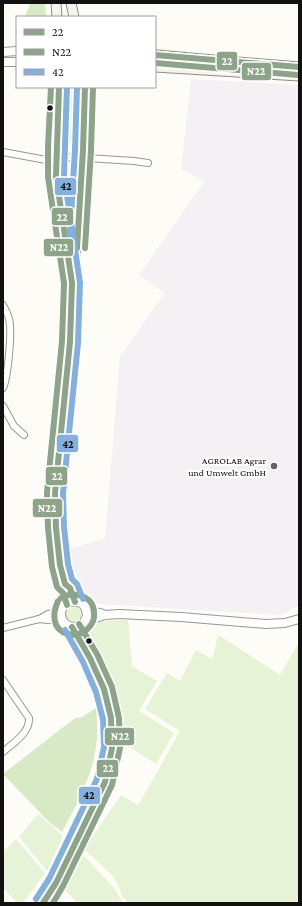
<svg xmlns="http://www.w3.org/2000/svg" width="302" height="906" font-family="'Crimson Pro',serif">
<rect width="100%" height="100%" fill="#fdfcf7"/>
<!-- industrial -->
<path fill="#f5f0f3" d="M191 79 299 85V606L281 615 97 604 80 589 69 549 105 538 120 356 165 293 139 275 204 182 190 173 181 170Z"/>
<!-- green -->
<g fill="#e7f3d7">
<path d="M155 48 232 57 299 61V63L155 51Z"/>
<path d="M62 87H80L78 128 80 147 59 145Z"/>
<path d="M50 161 52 163 67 269 68 309 65 340 64 339 66 288 64 252 49 162Z"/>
<path d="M60 161 75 162 79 165 72 257 60 189Z"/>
<path d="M63 344H65L52 515 54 548 58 573 55 575 59 587 55 589 50 562V515Z"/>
<circle cx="74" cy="614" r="9"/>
<path d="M128 620 132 666 157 681 139 711 174 733 156 764 122 742 121 708 116 692 89 631C97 619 114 621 128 620Z"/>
<path d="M218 636H220L280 675 299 642V903H128L122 896 119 887 112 875 84 849 121 795 138 805 159 769 180 731 145 709 167 673 180 681 196 650 212 659Z"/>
<path d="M38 814 63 836 47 871 19 837Z"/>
<path d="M16 839 45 873 23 903H17L3 888V852Z"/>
<path d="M83 855 114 888 123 903H77L65 890Z"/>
</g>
<!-- forest -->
<g fill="#d8eac5">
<path d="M30 3H45L46 17H25Z"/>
<path d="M96 708C102 759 85 789 62 832L49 822 3 774 75 718 82 717Z"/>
</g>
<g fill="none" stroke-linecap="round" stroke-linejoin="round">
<!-- minor casing -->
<g stroke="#979795" stroke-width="8">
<g id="minor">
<path d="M3 152 46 160 56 156 134 161 148 163"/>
<path d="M3 305C7 312 10 318 10 326 11 338 8 377 3 388"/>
<path d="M3 406 14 426 24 435"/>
<path d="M39 619 48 614 62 611"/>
<path d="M80 625 83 637 82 642"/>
<path d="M3 628 39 619 48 620 62 619"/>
<path d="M3 680 29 718C30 733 13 743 3 752"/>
<path d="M43 903 56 883 105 782C119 733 113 702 90 658 84 647 77 638 72 627"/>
</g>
</g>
<!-- tertiary casing -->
<g stroke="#979795" stroke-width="10">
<g id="tertiary">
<path d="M3 52 17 51"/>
<path d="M3 62H17"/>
<path d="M59 87 56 147V176L71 271"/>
<path d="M65 584 70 588 75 602"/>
<circle cx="74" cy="614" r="13"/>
<path d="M68 603C67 599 65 595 65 591 64 588 65 585 64 582 57 552 55 524 55 493L70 342 72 283 80 215 84 137 85 87"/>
<path d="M86 611 100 613 105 615"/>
<path d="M85 620 99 617 105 615 119 614 181 617 266 624 285 623 299 619"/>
</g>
</g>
<!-- secondary casing -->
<g stroke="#8e8d8b" stroke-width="11">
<g id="secondary">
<path d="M56 3 57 17"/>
<path d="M71 3 74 17"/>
<path d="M155 55 299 67"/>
<path d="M155 67 299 76"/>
</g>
</g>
<!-- minor -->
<use href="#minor" stroke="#fffffe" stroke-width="6"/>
<!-- tertiary -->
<use href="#tertiary" stroke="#fffffe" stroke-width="8"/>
<!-- secondary -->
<use href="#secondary" stroke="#f6f4eb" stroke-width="9"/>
<!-- bus-1 casing -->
<g stroke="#fff" stroke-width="9">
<g id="bus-1">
<path d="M155 55 299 67"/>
<path d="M59 87 56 176 72 283 70 342 55 493 56 528 60 565 65 584 70 588 75 602"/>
<path d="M77 248 83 150 85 87"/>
<path d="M43 903 56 883 105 782 112 748 111 718 104 689 90 658 72 627"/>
</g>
</g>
<!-- bus-2 casing -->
<g stroke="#fff" stroke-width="9">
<g id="bus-2">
<path d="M155 63 298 75"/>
<path d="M51 87 48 147V177L64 283 62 341 47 492 48 528 52 567 57 587 63 593 67 605"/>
<path d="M85 248 91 150 93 87"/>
<path d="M58 601C52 614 52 630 68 634 82 638 96 625 94 612 93 595 73 591 61 598"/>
<path d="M53 903 63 886 112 785 120 748 119 718 112 687 97 654 79 624"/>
</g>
</g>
<!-- bus-3 casing -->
<g stroke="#fff" stroke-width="9">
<g id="bus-3">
<path d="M67 87 64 175 80 283 78 343 63 493 64 527 68 564 72 579 77 584 83 599"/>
<path d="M69 248 75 150 77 87"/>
<path d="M36 899 49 879 97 779 104 747 103 719 96 692 83 662 65 630"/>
</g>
</g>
<!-- bus-1 -->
<use href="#bus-1" stroke="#8ea48a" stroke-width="6"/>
<!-- bus-2 -->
<use href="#bus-2" stroke="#8ea48a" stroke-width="6"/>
<!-- bus-3 -->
<use href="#bus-3" stroke="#85b0db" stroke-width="6"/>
</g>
<!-- markers -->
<g fill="#111" stroke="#fff" stroke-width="1.5">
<circle cx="50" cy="108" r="3.5"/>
<circle cx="89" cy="641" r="3.5"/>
</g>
<circle fill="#646362" stroke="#fff" stroke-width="1.5" cx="274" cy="466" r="4"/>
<g text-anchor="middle" stroke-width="4" stroke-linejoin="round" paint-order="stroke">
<!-- poi labels -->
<g font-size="10" fill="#111" stroke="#fff" text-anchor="end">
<text x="266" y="464">AGROLAB Agrar<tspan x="266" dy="12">und Umwelt GmbH</tspan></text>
</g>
</g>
<g stroke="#fff" stroke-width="1.5">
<rect x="216" y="51" width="22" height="20" rx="4" fill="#8ea48a"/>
<rect x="241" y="62" width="31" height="19" rx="4" fill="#8ea48a"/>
<rect x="54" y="177" width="23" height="19" rx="4" fill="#85b0db"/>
<rect x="51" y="207" width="23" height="19" rx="4" fill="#8ea48a"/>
<rect x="43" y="238" width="31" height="19" rx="4" fill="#8ea48a"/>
<rect x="56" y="434" width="23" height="19" rx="4" fill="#85b0db"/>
<rect x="45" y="466" width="23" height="20" rx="4" fill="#8ea48a"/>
<rect x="32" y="498" width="31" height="20" rx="4" fill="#8ea48a"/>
<rect x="104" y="727" width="31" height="19" rx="4" fill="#8ea48a"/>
<rect x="96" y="759" width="23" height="19" rx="4" fill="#8ea48a"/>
<rect x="78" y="786" width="23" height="19" rx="4" fill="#85b0db"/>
</g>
<g font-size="11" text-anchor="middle" font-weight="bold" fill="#fff">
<text x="227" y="65">22</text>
<text x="256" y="75">N22</text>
<text x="62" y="221">22</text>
<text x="59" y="251">N22</text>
<text x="57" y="480">22</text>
<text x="47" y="512">N22</text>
<text x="120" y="740">N22</text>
<text x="108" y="772">22</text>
</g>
<g font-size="11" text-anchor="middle" font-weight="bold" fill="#111">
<text x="66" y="190">42</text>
<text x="68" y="448">42</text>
<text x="89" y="799">42</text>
</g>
<!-- border -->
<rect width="302" height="906" fill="none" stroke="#111111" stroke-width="8"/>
<!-- legend -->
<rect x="16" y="16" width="140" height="72" fill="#ffffff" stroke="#a0a0a0"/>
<rect x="24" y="29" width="20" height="6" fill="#8ea48a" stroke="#a0a0a0"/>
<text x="52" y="36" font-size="12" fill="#111111">22</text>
<rect x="24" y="49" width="20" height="6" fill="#8ea48a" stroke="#a0a0a0"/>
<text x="52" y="56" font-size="12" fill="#111111">N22</text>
<rect x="24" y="69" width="20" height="6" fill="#85b0db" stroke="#a0a0a0"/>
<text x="52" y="76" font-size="12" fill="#111111">42</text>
</svg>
